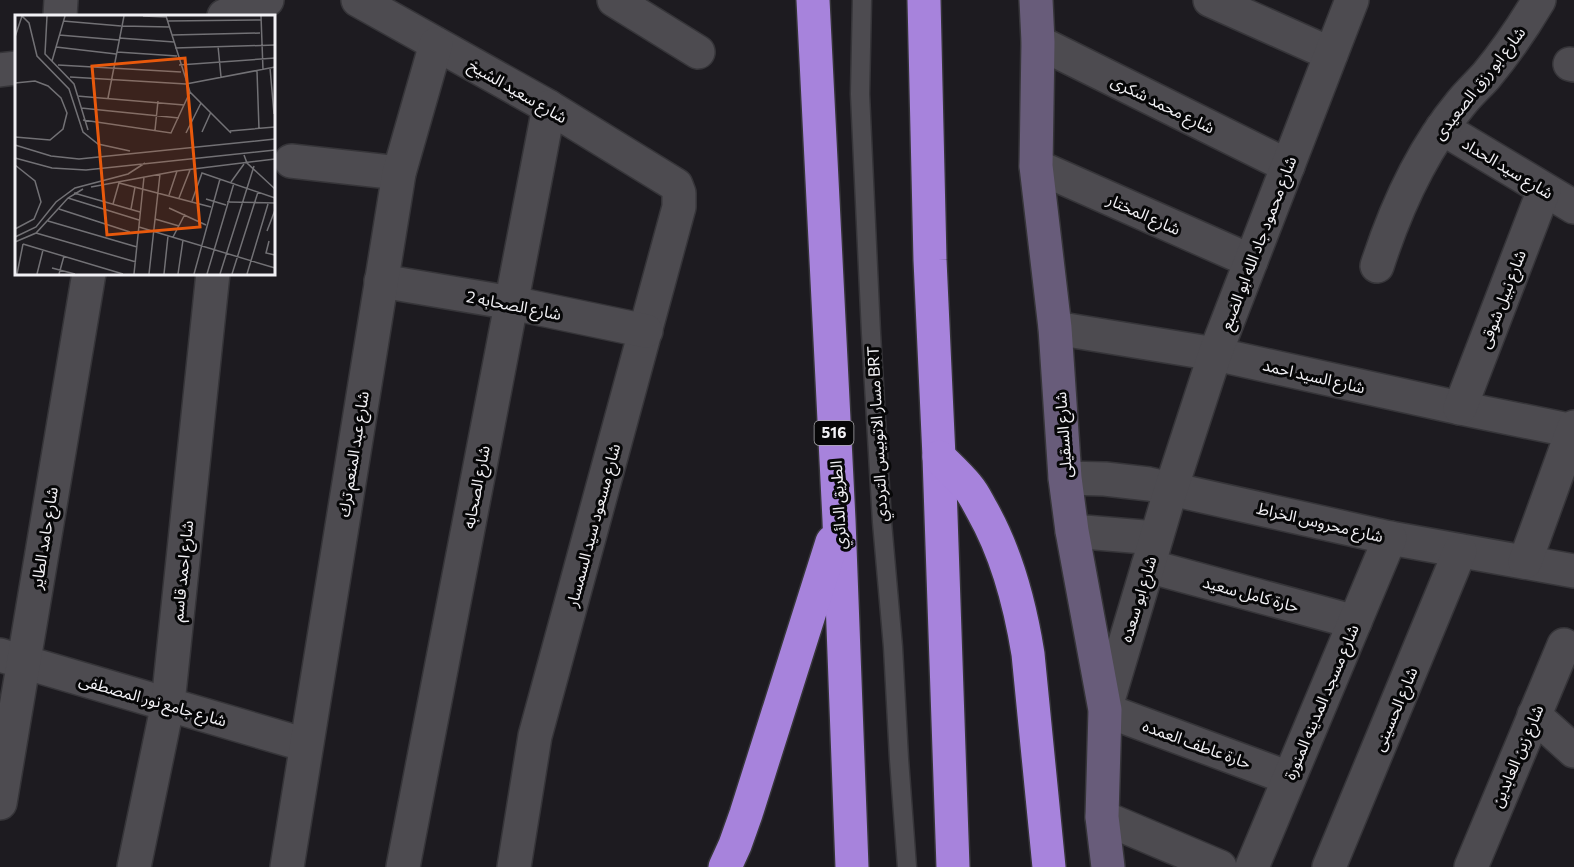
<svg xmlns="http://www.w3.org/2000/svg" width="1574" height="867" font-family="Commissioner,'Noto Sans Arabic',sans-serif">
<rect width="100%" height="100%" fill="#1d1b20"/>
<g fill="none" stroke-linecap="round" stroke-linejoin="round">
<!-- lane casing -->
<g stroke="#363539" stroke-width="21">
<path id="lane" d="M862 0 860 94 871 333 882 522 893 647 899 759 907 867"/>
</g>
<!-- street casing -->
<g stroke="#363539" stroke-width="36">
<g id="street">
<path d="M358 0 549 107 676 185 679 193V207L535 736 514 867"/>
<path d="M614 0 698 52"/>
<path d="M1210 0 1331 54"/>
<path d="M60 16 61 0"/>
<path d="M224 16 267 0"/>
<path d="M1038 42 1288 166"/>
<path d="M1570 64 1574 65"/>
<path d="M0 70 16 68"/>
<path d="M1442 128 1574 207"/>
<path d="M291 161 399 173"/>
<path d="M1036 166 1251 261"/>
<path d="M1377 266C1396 207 1421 151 1461 103 1469 93 1478 85 1486 76 1506 52 1523 27 1539 0"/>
<path d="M381 281 512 303 646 331"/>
<path d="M1055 328 1215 354 1460 408 1574 431"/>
<path d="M1460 408 1544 190"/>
<path d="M1065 478 1105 479 1149 484 1390 538 1574 571"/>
<path d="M1072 531 1156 538"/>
<path d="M1525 562 1574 427"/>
<path d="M1148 566 1355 622"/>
<path d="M0 655 306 745"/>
<path d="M1534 715 1574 751"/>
<path d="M1289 778 1105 710 1171 489 1215 354 1352 0"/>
<path d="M0 803 89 273"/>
<path d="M1102 817 1220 867"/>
<path d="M134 867 168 703 213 273"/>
<path d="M287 867 399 173 436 44"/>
<path d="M403 867 549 107"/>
<path d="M1252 867 1390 538"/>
<path d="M1329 867 1460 551"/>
<path d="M1471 867 1564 645"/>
</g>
</g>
<!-- secondary casing -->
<g stroke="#363539" stroke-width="36">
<path id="secondary" d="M1036 0 1038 42 1036 166 1055 328 1065 478 1072 531 1105 710 1102 817 1108 867"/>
</g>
<!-- highway casing -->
<g stroke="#363539" stroke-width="36">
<g id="highway">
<path d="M813 0 839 520 852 867"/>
<path d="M924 0 930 260 939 457 953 867"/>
<path d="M939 457C949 467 959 476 968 487 974 494 978 503 982 510 1007 554 1020 604 1028 654L1049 867"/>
<path d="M725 867 735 845 746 814 832 542"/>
</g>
</g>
<!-- lane -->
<use href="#lane" stroke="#4d4b50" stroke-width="18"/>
<!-- street -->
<use href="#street" stroke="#4d4b50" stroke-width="33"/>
<!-- secondary -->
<use href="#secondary" stroke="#685c7a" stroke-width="33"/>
<!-- highway -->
<use href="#highway" stroke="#a783dc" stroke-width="33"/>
</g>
<g text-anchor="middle" stroke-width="6" stroke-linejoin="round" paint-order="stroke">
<!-- shield labels -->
<rect fill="#070708" stroke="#acabae" stroke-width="1.5" x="814.5" y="421" width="39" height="24" rx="4.5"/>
<g font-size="15" font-weight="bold" fill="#f2f1f5">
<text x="834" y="438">516</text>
</g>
<!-- street labels -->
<g font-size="16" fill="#f2f1f5" stroke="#070708">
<text transform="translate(1479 83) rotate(-52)" y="6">شارع ابو رزق الصعيدى</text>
<text transform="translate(518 91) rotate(30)" y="6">شارع سعيد الشيخ</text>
<text transform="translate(1163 104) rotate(26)" y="6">شارع محمد شكرى</text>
<text transform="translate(1508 168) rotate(31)" y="6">شارع سيد الحداد</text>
<text transform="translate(1144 214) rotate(24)" y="6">شارع المختار</text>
<text transform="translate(1258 243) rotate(-69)" y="6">شارع محمود جاد الله ابو الضبع</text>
<text transform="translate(1502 299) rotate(-69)" y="6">شارع نبيل شوقى</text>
<text transform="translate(514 305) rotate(11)" y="6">شارع الصحابه 2</text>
<text transform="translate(1314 376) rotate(13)" y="6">شارع السيد احمد</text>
<text transform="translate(877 434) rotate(-93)" y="6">مسار الاتوبيس الترددي BRT</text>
<text transform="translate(1063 435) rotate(-94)" y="6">شارع السقيلى</text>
<text transform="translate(353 454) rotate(-81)" y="6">شارع عبد المنعم ترك</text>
<text transform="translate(476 487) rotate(-79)" y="6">شارع الصحابه</text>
<text transform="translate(838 505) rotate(-93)" y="6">الطريق الدائري</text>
<text transform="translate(1320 522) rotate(13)" y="6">شارع محروس الخراط</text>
<text transform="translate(593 525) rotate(-75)" y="6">شارع مسعود سيد السمسار</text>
<text transform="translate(44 538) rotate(-81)" y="6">شارع حامد الطاير</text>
<text transform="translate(182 571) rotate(-84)" y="6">شارع احمد قاسم</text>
<text transform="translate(1251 594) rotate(15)" y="6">حارة كامل سعيد</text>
<text transform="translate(1138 599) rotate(-73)" y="6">شارع ابو سعده</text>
<text transform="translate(153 700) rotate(16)" y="6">شارع جامع نور المصطفى</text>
<text transform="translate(1321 702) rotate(-67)" y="6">شارع مسجد المدينه المنورة</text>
<text transform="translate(1395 709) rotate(-67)" y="6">شارع الحسينى</text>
<text transform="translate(1197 744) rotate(20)" y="6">حارة عاطف العمده</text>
<text transform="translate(1517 756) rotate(-67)" y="6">شارع زين العابدين</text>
</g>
</g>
<!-- overview -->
<g transform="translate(15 15)">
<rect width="260" height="260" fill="#1d1b20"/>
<path fill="none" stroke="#727175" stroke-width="1.5" d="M7 1 14 8 22 41 54 74 68 117 83 129 115 136M32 1 30 39 59 69 73 115M128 1 152 2M151 1 175 77 216 118M246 1 248 55M48 6 106 11M153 6 246 5M107 11 155 12M44 20 104 25M157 20 245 18M0 22 7 1M104 23 159 27M203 31 206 62M41 32 101 39M160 33 260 30M102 37 162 41M37 46 50 1M43 50 166 57M164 50 260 43M255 53 259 99M242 56 244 114M55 62 171 69M0 68 20 66 33 71 46 83 52 98 48 114 35 125 0 122M171 69 260 52M62 81 169 90M93 83 109 1M66 93 164 103M68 105 156 118 175 77M140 115 143 86M215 116 260 112M187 117 196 97M171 118 186 88M0 130 36 141 64 144 260 124M229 140 232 148 260 174M0 143 37 153 71 155 260 135M0 150 20 166 26 187 19 204 0 214M216 167 229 149M76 172 162 156 260 144M59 178 125 197M154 180 162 156M53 183 124 205M164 183 175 155M191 184 211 190M177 186 187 158 260 183M212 187 260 188M98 189 104 168 196 192M154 193 191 210M44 194 115 217M116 194 120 172M140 204 164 211M33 206 122 232M124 212 260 253M252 216 260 195M21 218 121 247M0 222 21 212 41 187 60 173 113 159 130 148M158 222 170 199M254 226 251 238 260 240M0 227 21 218 53 183 68 174M8 229 108 259M37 253 60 259M2 259 8 229M22 259 28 235M44 259 49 241M119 259 129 162M134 259 145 159M149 259 153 221M163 259 168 225M179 259 205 164M192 259 219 168M205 259 239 151M217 259 243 177M232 259 253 189"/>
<path fill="#e8590c" fill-opacity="0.15" stroke="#e8590c" stroke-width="3" d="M170 43 185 212 92 220 77 51Z"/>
<rect width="260" height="260" fill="none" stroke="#f2f1f5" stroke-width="3"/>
</g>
</svg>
